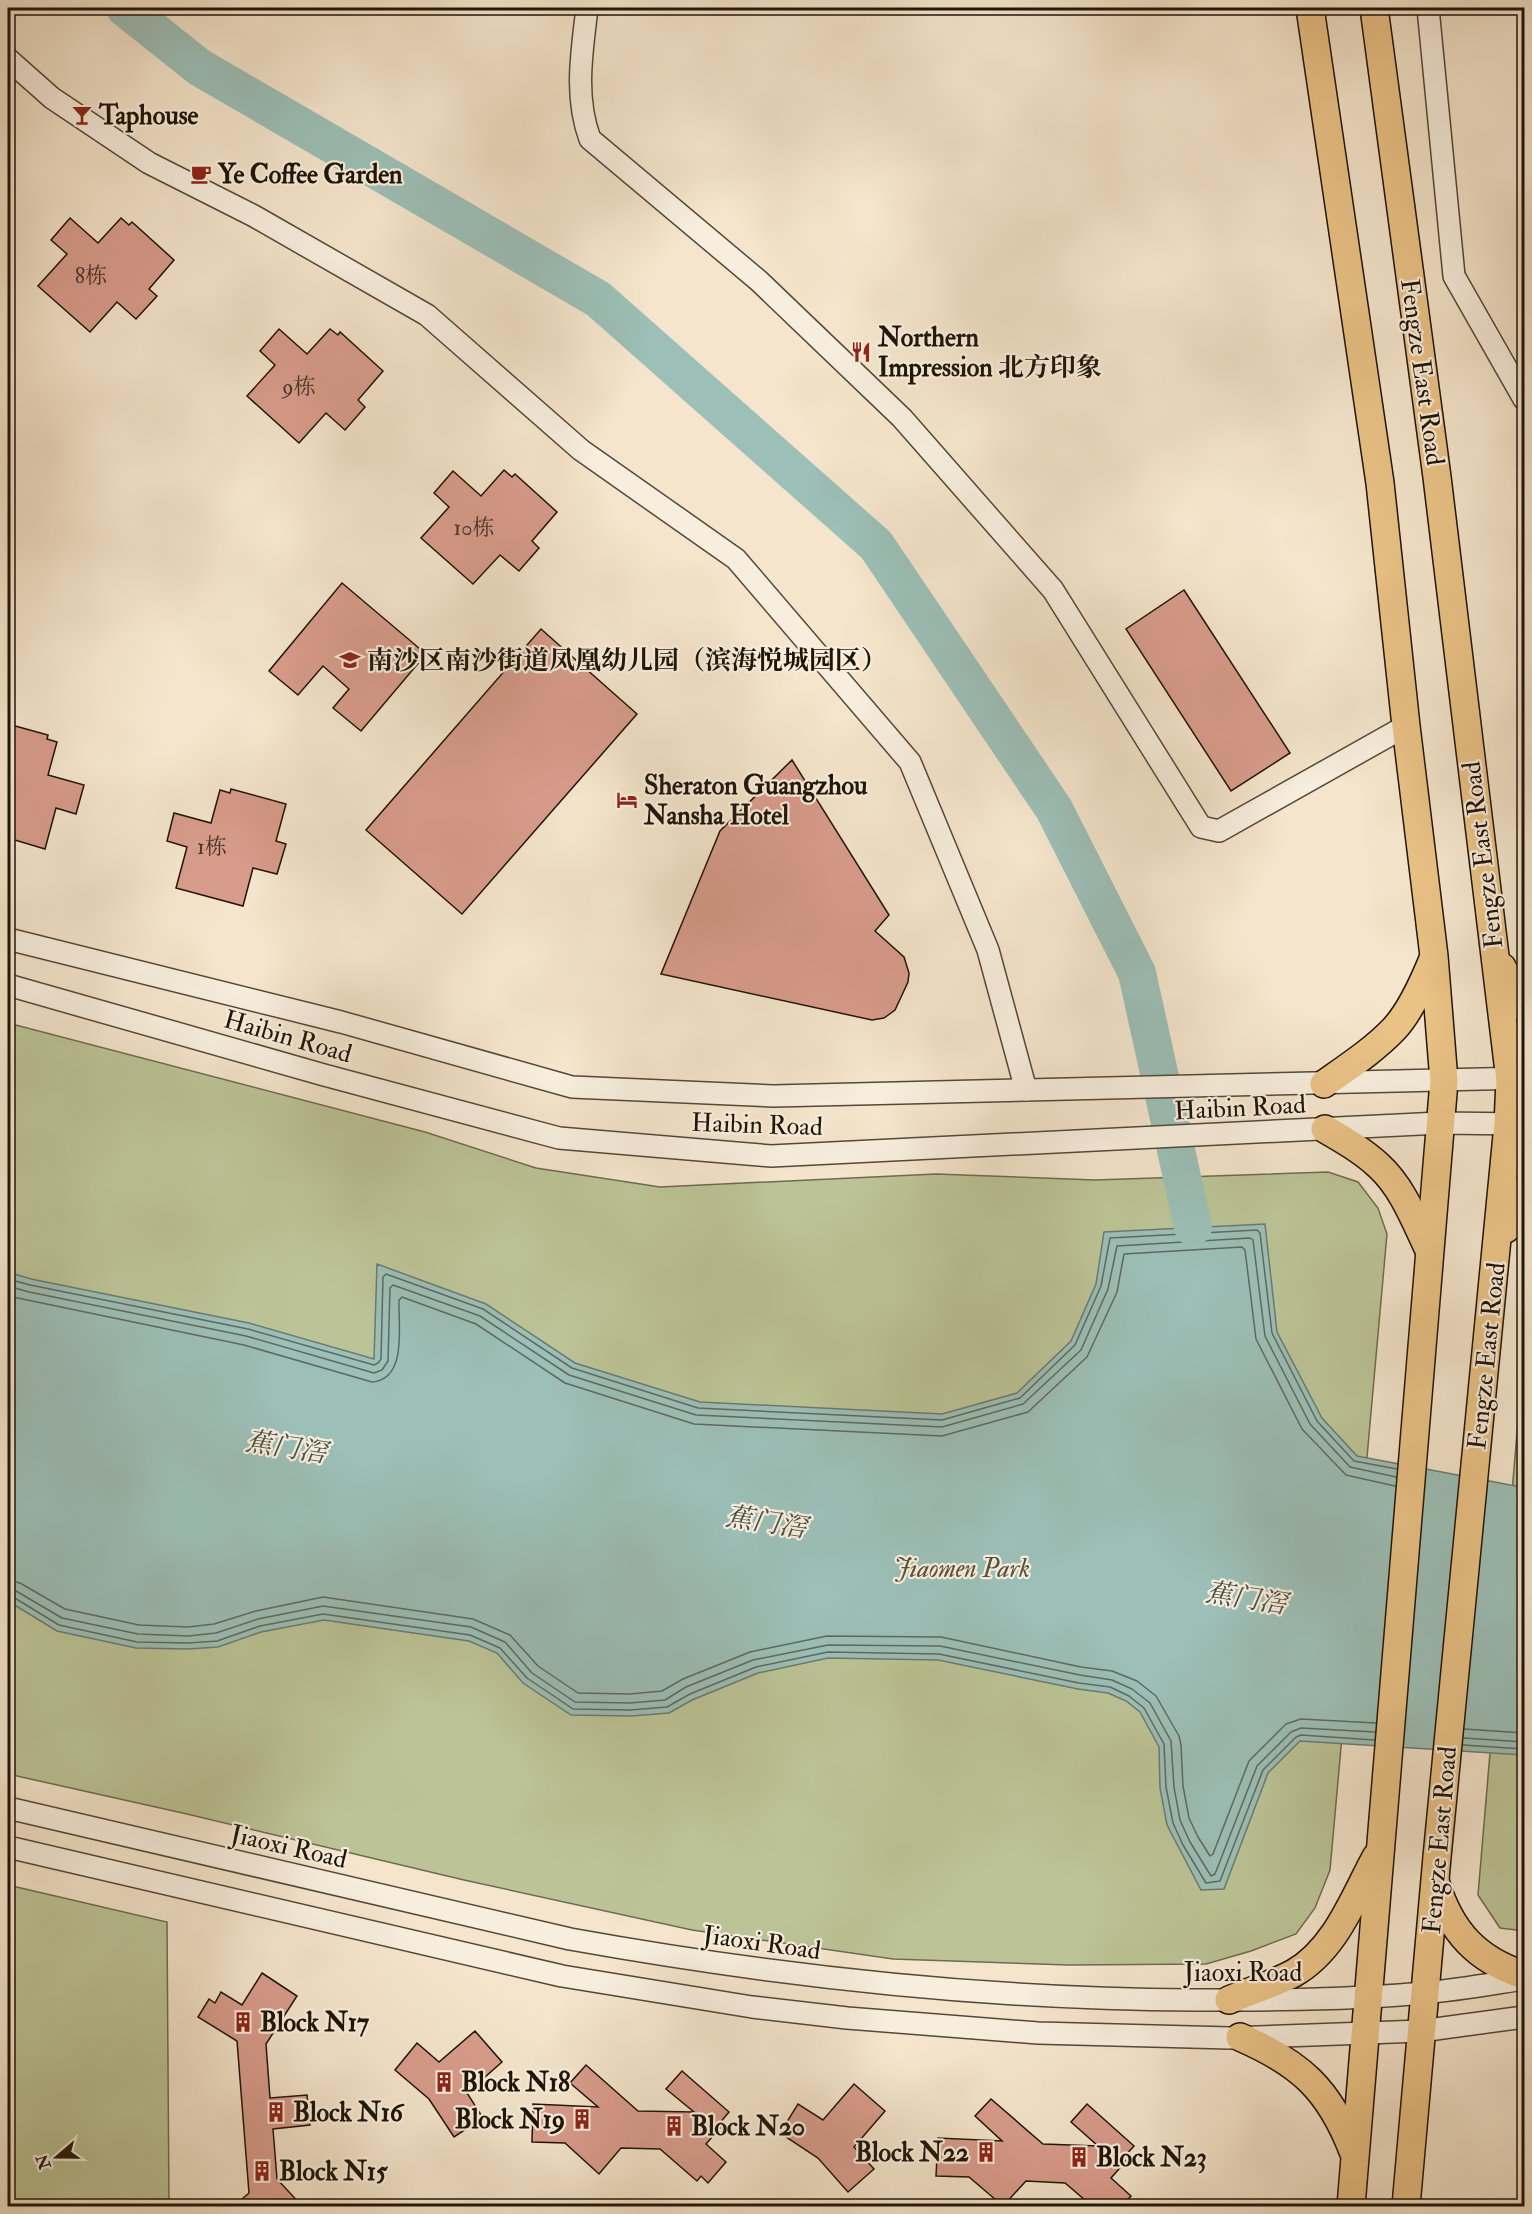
<svg xmlns="http://www.w3.org/2000/svg" width="1532" height="2214" font-family="'IM FELL Double Pica','Noto Serif SC',serif">
<rect width="100%" height="100%" fill="#f4e5cc"/>
<filter id="stains"><feTurbulence type="fractalNoise" baseFrequency=".00333" numOctaves="4"/><feColorMatrix values="0 0 0 0 .2 0 0 0 0 .09 0 0 0 0 .02 0 0 0 .5 -.17"/></filter>
<radialGradient id="worn" r=".72"><stop offset=".6" stop-color="#630" stop-opacity="0"/><stop offset="1" stop-color="#630" stop-opacity=".3"/></radialGradient>
<!-- green -->
<g fill="#bcc497" stroke="#6d6c4f" stroke-width="1.5">
<path d="M8 1023 425 1132 536 1168 660 1187 936 1174 1095 1180 1328 1172 1358 1182 1378 1208 1387 1234 1330 1870 1315 1908 1296 1934 1251 1951 1206 1964 1068 1965 893 1959 692 1930 464 1880 187 1814 8 1774Z"/>
<path d="M1524 1350V1931L1500 1928 1478 1895Z"/>
<path d="M8 1885 167 1922 169 2206H8Z"/>
</g>
<!-- water -->
<path fill="#9cbfb7" stroke="#6a7b71" stroke-width="1.5" d="M1265 1224 1277 1332 1322 1418 1357 1456 1521 1487 1524 1486V1755L1300 1741 1268 1773 1224 1889 1201 1890 1167 1825 1160 1788 1159 1747 1140 1712 1126 1701 1108 1693 1078 1689 938 1660 828 1658 758 1673 692 1700 669 1713 631 1716 571 1715 523 1683 497 1653 469 1641 324 1620 261 1632 218 1647 188 1649 136 1648 57 1631 8 1601V1272L31 1279 249 1323 374 1359 377 1264 486 1304 575 1363 700 1402 942 1414 1017 1393 1071 1341 1096 1284 1104 1232Z"/>
<g fill="none" stroke-linecap="round" stroke-linejoin="round">
<!-- shore -->
<g stroke="#5d6a5f" stroke-width="1.5">
<path d="M8 1279 30 1285 248 1329 374 1365 378 1363 381 1359 383 1277 386 1274 483 1309 572 1368 698 1408 942 1420 1020 1398 1075 1345 1101 1286 1110 1238 1257 1230 1260 1233 1272 1333 1317 1421 1354 1461 1397 1469"/>
<path d="M8 1286 29 1292 246 1336 374 1373 382 1370 388 1361 390 1288 393 1285 480 1316 569 1375 696 1415 942 1427 1023 1404 1081 1350 1108 1289 1117 1246 1250 1238 1253 1240 1265 1336 1310 1424 1350 1467 1396 1477"/>
<path d="M8 1296 244 1345 372 1382C408 1379 398 1325 399 1300L402 1297 476 1324 565 1383 694 1424 942 1436 1028 1412 1087 1357 1117 1292 1124 1254 1242 1247 1245 1250 1256 1339 1302 1429 1346 1475 1395 1486"/>
<path d="M8 1580 20 1583 65 1609 139 1625 188 1627 214 1624 256 1611 323 1597 473 1619 510 1635 538 1666 578 1693 630 1694 662 1691 683 1679 750 1652 827 1636 941 1637 1081 1667 1112 1671 1137 1681 1156 1696 1179 1736 1181 1745 1183 1786 1189 1818 1198 1837 1210 1856 1213 1854 1249 1761 1286 1724 1301 1719 1376 1723"/>
<path d="M8 1589 16 1591 62 1618 138 1634 188 1636 216 1633 258 1619 323 1606 471 1627 505 1642 532 1673 575 1702 630 1703 665 1700 686 1687 753 1660 828 1645 940 1646 1080 1675 1112 1680 1132 1689 1150 1703 1171 1741 1174 1787 1180 1820 1190 1842 1211 1876 1215 1874 1257 1766 1291 1732 1301 1728 1375 1732"/>
<path d="M8 1596 13 1597 59 1625 137 1642 188 1643 217 1641 260 1626 323 1614 470 1635 500 1648 527 1678 573 1709 630 1710 667 1707 690 1694 756 1667 828 1652 939 1654 1079 1683 1110 1687 1129 1696 1144 1708 1164 1744 1166 1787 1173 1823 1183 1845 1206 1883 1220 1881 1263 1770 1296 1737 1301 1735 1374 1740"/>
<path d="M1464 1729 1524 1733"/>
<path d="M1464 1738 1524 1742"/>
<path d="M1463 1745 1524 1749"/>
</g>
<!-- river -->
<path stroke="#9cbfb7" stroke-width="38" d="M125 8 199 67 598 299 876 545 1054 809 1137 973 1193 1227"/>
</g>
<!-- building -->
<g fill="#d89c8c" stroke="#1e1407" stroke-width="1.5">
<path d="M70 218 98 243 121 218 129 225 132 222 174 260 149 289 157 296 136 319 117 302 90 332 38 286 67 254 51 240Z"/>
<path d="M279 329 307 354 330 329 338 335 340 332 383 371 358 400 365 407 345 430 326 413 299 443 247 396 275 365 260 351Z"/>
<path d="M504 470 512 477 515 474 557 512 532 541 539 548 519 571 500 555 473 584 421 538 449 507 434 493 453 471 481 496Z"/>
<path d="M342 583 426 654 361 731 333 708 349 689 323 666 298 695 269 671Z"/>
<path d="M1184 590 1290 753 1231 791 1126 629Z"/>
<path d="M541 629 637 714 462 914 366 830Z"/>
<path d="M8 724 48 735 47 739 57 742 48 775 84 785 76 814 56 808 45 849 8 838V796L12 779 8 777Z"/>
<path d="M792 760 889 915 875 931 904 957 909 973 908 982 895 1010 884 1018 872 1020 661 974 720 831Z"/>
<path d="M231 789 286 804 276 841 286 844 277 874 253 868 243 906 176 888 187 847 167 841 174 813 211 823 220 790 230 793Z"/>
<path d="M262 1973 297 1996 266 2044 270 2098 307 2095 310 2125 273 2129 277 2179 302 2206H234L249 2193 237 2041 198 2017 209 1999 215 2003 221 1992 242 2005Z"/>
<path d="M475 2031 502 2062 467 2093 483 2118 454 2137 429 2099 395 2070 417 2043 439 2062Z"/>
<path d="M586 2065 638 2111 694 2112 666 2089 682 2071 729 2112 718 2125 721 2127 706 2144 726 2162 708 2183 701 2176 697 2181 660 2149 621 2148 599 2174 565 2143 532 2142 533 2104 598 2107 570 2083Z"/>
<path d="M854 2084 885 2111 854 2147 874 2169 848 2192 818 2158 780 2133 798 2104 823 2120Z"/>
<path d="M991 2099 1043 2144 1098 2146 1071 2122 1087 2104 1134 2146 1123 2158 1126 2161 1111 2178 1131 2196 1122 2206H1092L1065 2183 1026 2181 1003 2206 969 2177 936 2176 938 2138 1002 2141 975 2116Z"/>
</g>
<g fill="none" stroke-linecap="round" stroke-linejoin="round">
<!-- minor casing -->
<g stroke="#544838" stroke-width="24">
<g id="minor">
<path d="M587 8C582 52 574 96 590 139L759 281 902 418 1053 590 1201 827 1219 831 1406 726"/>
<path d="M1428 8 1454 276 1524 399"/>
<path d="M8 59 52 98 149 163 254 216 427 315 581 450 736 559 910 762 988 950 1026 1090"/>
<path d="M8 939 341 1022 572 1087 773 1096 1524 1078"/>
<path d="M8 985 324 1075 559 1138 771 1156 1440 1123 1524 1124"/>
<path d="M8 1808 570 1939C776 1976 983 1999 1193 2000 1270 2000 1348 2000 1424 1993 1458 1990 1491 1984 1524 1979"/>
<path d="M8 1847 562 1976 752 2007 847 2018 1038 2033 1230 2038 1421 2031 1524 2017"/>
</g>
</g>
<!-- major casing -->
<g stroke="#1e1407" stroke-width="30">
<g id="major">
<path d="M1310 8 1380 483 1406 726 1434 956 1444 1081 1351 2206"/>
<path d="M1374 8 1437 477 1510 1080 1508 1125 1437 1857 1406 2206"/>
<path d="M1502 967 1524 1008"/>
<path d="M1324 1084C1348 1067 1374 1050 1394 1029 1410 1012 1424 981 1433 959"/>
<path d="M1325 1129C1344 1140 1363 1151 1379 1166 1403 1188 1415 1221 1429 1250"/>
<path d="M1506 1229 1516 1203 1524 1190"/>
<path d="M1436 1884C1451 1932 1477 1960 1524 1975"/>
<path d="M1229 2000C1250 1991 1274 1984 1294 1973 1336 1949 1354 1897 1376 1857"/>
<path d="M1240 2037C1300 2063 1329 2089 1353 2151"/>
</g>
</g>
<!-- minor -->
<use href="#minor" stroke="#f8eede" stroke-width="21"/>
<!-- major -->
<use href="#major" stroke="#eac286" stroke-width="27"/>
</g>
<!-- icons -->
<defs>
<g id="bar-bare" transform="scale(1.62)"><path d="M-6-5H6L.8 .8V4.5H3.5V6h-7V4.5H-.8V.8Z" fill="#8f2418" stroke="#f8eede" stroke-width="2.5" paint-order="stroke"/></g>
<g id="cafe-bare" transform="scale(1.62)"><path d="M-5.5-4.5H6V0H3Q3 3.5 0 3.5H-2.5Q-5.5 3.5-5.5 0ZM3-3.2v2h1.7v-2ZM-6 4.5H4V6H-6Z" fill="#8f2418" stroke="#f8eede" stroke-width="2.5" paint-order="stroke"/></g>
<g id="restaurant-bare" transform="scale(1.62)"><path d="M-5-6h1v4h1v-4h1v4h1v-4h1v5L-1.5 .5V6h-2V.5L-5-1ZM5-6V6H3V1.5H1.5Q1.5-4 5-6Z" fill="#8f2418" stroke="#f8eede" stroke-width="2.5" paint-order="stroke"/></g>
<g id="school-bare" transform="scale(1.62)"><path d="M0-5L7-2L0 1L-7-2ZM-4 1L0 2.5L4 1V4Q0 6-4 4Z" fill="#8f2418" stroke="#f8eede" stroke-width="2.5" paint-order="stroke"/></g>
<g id="hotel-bare" transform="scale(1.62)"><path d="M-6-4.5h1.5V1H6V5H4.5V3h-9V5H-6ZM-4 0a1.8 1.8 0 1 1 3.6 0ZM.5 0V-2.5h3Q6-2.5 6 0Z" fill="#8f2418" stroke="#f8eede" stroke-width="2.5" paint-order="stroke"/></g>
<g id="building-bare" transform="scale(1.62)"><path d="M-4-6H4V6H1V3H-1V6H-4ZM-2.5-4.3h1.7v1.8h-1.7ZM.8-4.3h1.7v1.8H.8ZM-2.5-1h1.7V.8h-1.7ZM.8-1h1.7V.8H.8Z" fill="#8f2418" stroke="#f8eede" stroke-width="2.5" paint-order="stroke"/></g>
</defs>
<g fill-rule="evenodd">
<use href="#bar-bare" x="82" y="115"/>
<use href="#cafe-bare" x="201" y="174"/>
<use href="#restaurant-bare" x="861" y="352"/>
<use href="#school-bare" x="350" y="660"/>
<use href="#hotel-bare" x="627" y="800"/>
<use href="#building-bare" x="243" y="2022"/>
<use href="#building-bare" x="444" y="2082"/>
<use href="#building-bare" x="276" y="2112"/>
<use href="#building-bare" x="582" y="2119"/>
<use href="#building-bare" x="674" y="2126"/>
<use href="#building-bare" x="986" y="2152"/>
<use href="#building-bare" x="1079" y="2157"/>
<use href="#building-bare" x="262" y="2171"/>
</g>
<g text-anchor="middle" stroke-width="4.5" stroke-linejoin="round" paint-order="stroke">
<!-- number labels -->
<g font-size="22" fill="#4c3628">
<text x="91" y="283">8栋</text>
<text x="299" y="394">9栋</text>
<text x="474" y="535">10栋</text>
<text x="212" y="854">1栋</text>
</g>
<!-- poi labels -->
<g font-size="26" font-weight="bold" fill="#1e1407" stroke="#f8eede" text-anchor="start">
<text x="99" y="124">Taphouse</text>
<text x="218" y="183">Ye Coffee Garden</text>
<text x="878" y="346">Northern<tspan x="878" dy="30">Impression 北方印象</tspan></text>
<text x="367" y="669">南沙区南沙街道凤凰幼儿园（滨海悦城园区）</text>
<text x="644" y="794">Sheraton Guangzhou<tspan x="644" dy="30">Nansha Hotel</tspan></text>
<text x="260" y="2031">Block N17</text>
<text x="461" y="2091">Block N18</text>
<text x="293" y="2121">Block N16</text>
<text x="565" y="2128" text-anchor="end">Block N19</text>
<text x="691" y="2135">Block N20</text>
<text x="969" y="2161" text-anchor="end">Block N22</text>
<text x="1096" y="2166">Block N23</text>
<text x="279" y="2180">Block N15</text>
</g>
<!-- street labels -->
<g font-size="26" fill="#1e1407" stroke="#f8eede">
<text transform="translate(1423 372) rotate(82)" y="9">Fengze East Road</text>
<text transform="translate(1482 855) rotate(-97)" y="9">Fengze East Road</text>
<text transform="translate(288 1036) rotate(16)" y="9">Haibin Road</text>
<text transform="translate(1240 1107) rotate(-3)" y="9">Haibin Road</text>
<text transform="translate(757 1124) rotate(2)" y="9">Haibin Road</text>
<text transform="translate(1486 1356) rotate(-84)" y="9">Fengze East Road</text>
<text transform="translate(1439 1840) rotate(-85)" y="9">Fengze East Road</text>
<text transform="translate(289 1846) rotate(13)" y="9">Jiaoxi Road</text>
<text transform="translate(762 1942) rotate(8)" y="9">Jiaoxi Road</text>
<text x="1243" y="1981">Jiaoxi Road</text>
</g>
<!-- park labels -->
<g font-size="26" font-style="italic" fill="#555239" stroke="#f8eede">
<text x="962" y="1577">Jiaomen Park</text>
</g>
<!-- water labels -->
<g font-size="27" font-style="italic" fill="#4a5045" stroke="#f8eede">
<text transform="translate(286 1447) rotate(9)" y="9">蕉门滘</text>
<text transform="translate(766 1522) rotate(9)" y="9">蕉门滘</text>
<text transform="translate(1246 1598) rotate(9)" y="9">蕉门滘</text>
</g>
</g>
<!-- margin -->
<rect width="1532" height="2214" fill="none" stroke="#f4e5cc" stroke-width="30"/>
<rect x="9" y="9" width="1514" height="2196" fill="none" stroke="#1e1407" stroke-width="3"/>
<rect x="15" y="15" width="1502" height="2184" fill="none" stroke="#1e1407" stroke-width="1.5"/>
<!-- north arrow -->
<g transform="translate(57 2157) rotate(250)" stroke="#f8eede" stroke-width="4.5" paint-order="stroke">
<path d="M0-4.5L10 22L0 15L-10 22Z" fill="#1e1407"/>
<text y="-9" font-size="16" font-weight="bold" text-anchor="middle" fill="#1e1407">N</text>
</g>
<rect width="100%" height="100%" filter="url(#stains)"/>
<rect width="100%" height="100%" fill="url(#worn)"/>
</svg>
